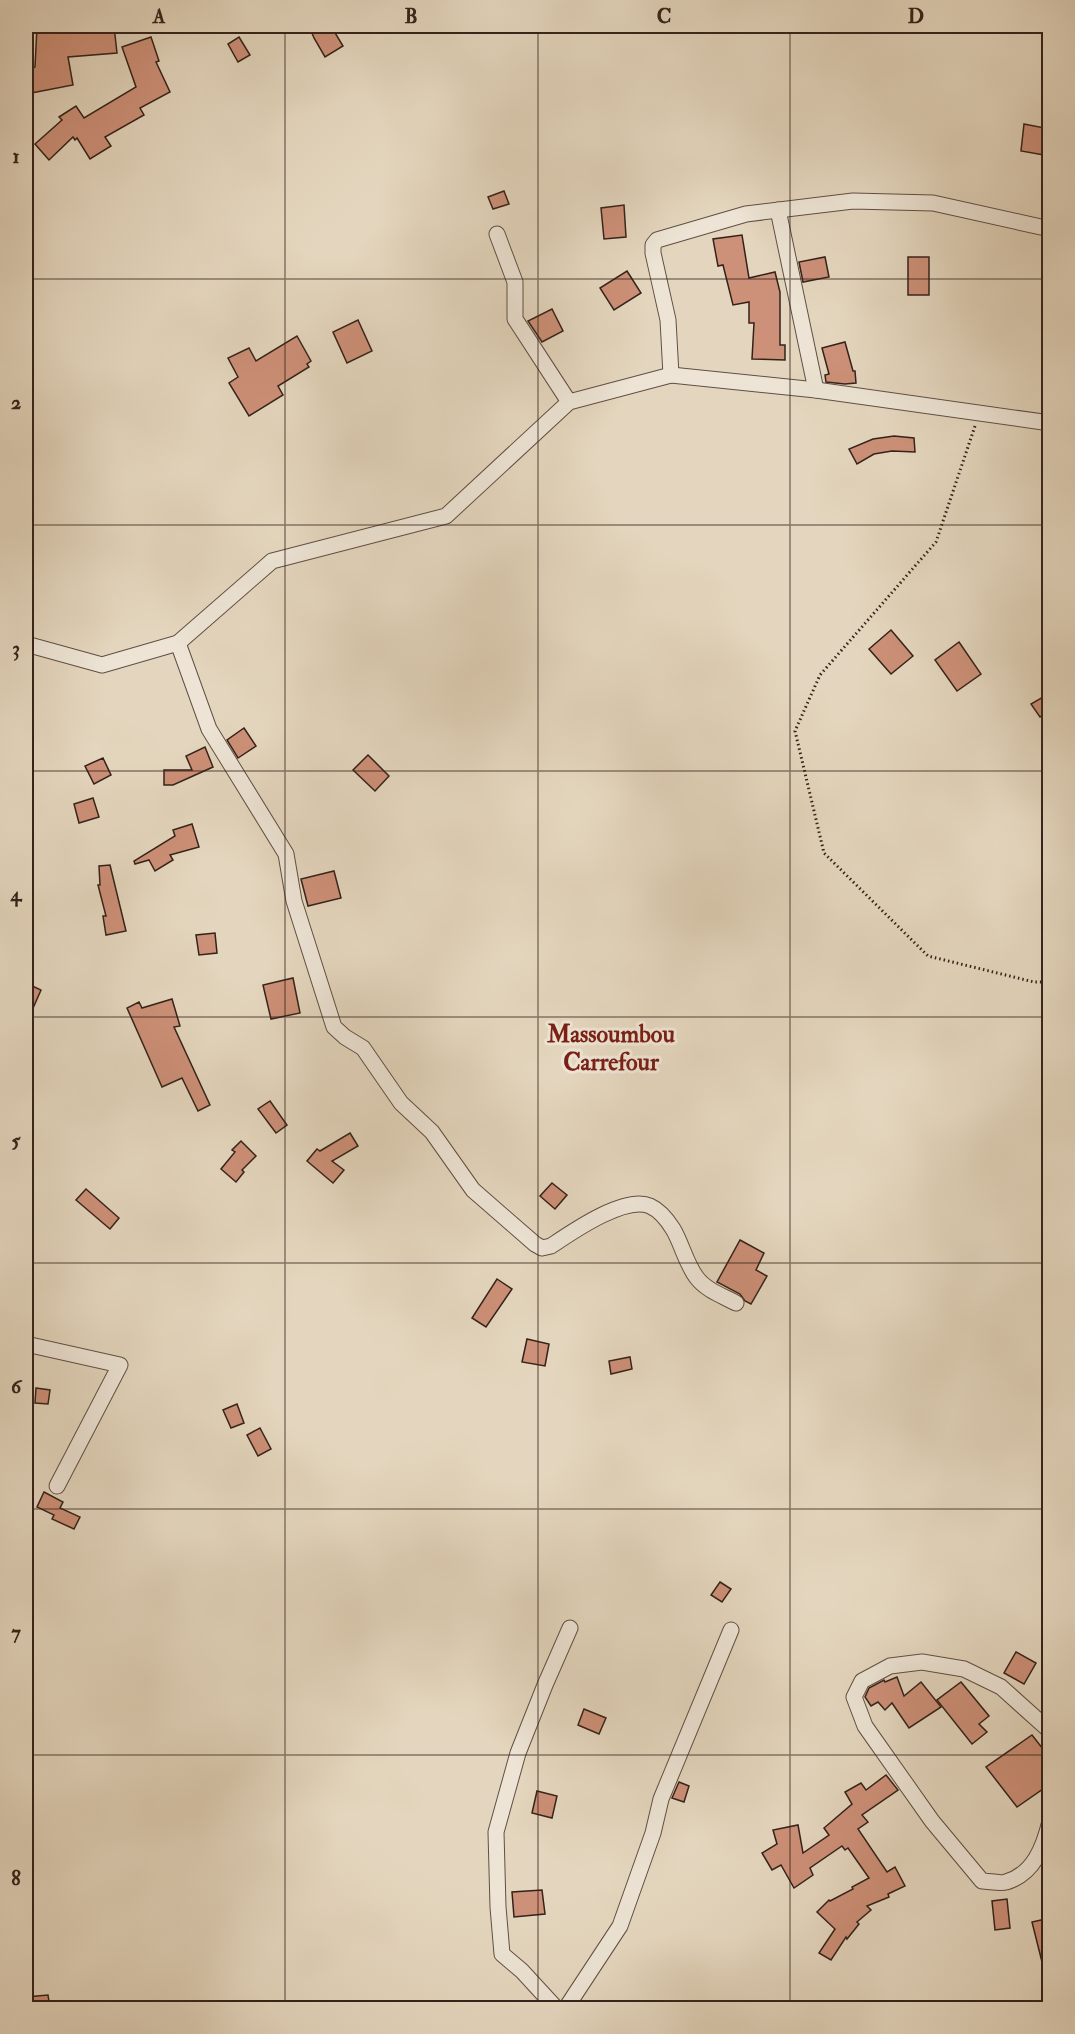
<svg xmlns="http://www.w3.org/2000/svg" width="1075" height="2034" font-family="'IM FELL Double Pica',serif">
<rect width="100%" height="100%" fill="#e4d6be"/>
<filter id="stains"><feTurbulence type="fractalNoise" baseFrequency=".00333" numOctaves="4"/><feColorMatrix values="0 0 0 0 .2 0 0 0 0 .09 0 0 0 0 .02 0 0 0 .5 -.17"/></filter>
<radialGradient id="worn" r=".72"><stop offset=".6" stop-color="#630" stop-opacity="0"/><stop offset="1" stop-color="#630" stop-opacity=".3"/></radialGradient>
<!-- building -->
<g fill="#cd9078" stroke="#34221a" stroke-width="1.5">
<path d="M78 26H114L117 53 68 57 73 85 26 94V70L35 67 37 27 79 30Z"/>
<path d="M309 26H331L343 46 325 57 314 38Z"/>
<path d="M151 37 159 61 156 62 170 92 140 108 144 115 105 137 111 146 90 159 77 138 75 140 73 137 49 160 35 144 62 120 59 117 76 106 84 118 136 87 122 47Z"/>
<path d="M239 37 250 55 238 62 228 44Z"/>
<path d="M1024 124 1050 129V156L1021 151Z"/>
<path d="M504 191 509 204 493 209 488 197Z"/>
<path d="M624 205 626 237 604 239 601 208Z"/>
<path d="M742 235 749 278 775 272 780 292V345H785V360L752 359 754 323H749V302L733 305 723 265 718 266 713 239Z"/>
<path d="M825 257 829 277 803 282 799 262Z"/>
<rect x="908" y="257" width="21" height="38"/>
<path d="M627 271 641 293 614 310 600 288Z"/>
<path d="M552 309 563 331 542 342 528 321Z"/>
<path d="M358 320 372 351 347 363 333 332Z"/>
<path d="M297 336 311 361 307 364 309 367 278 386 283 395 249 416 229 383 238 377 228 358 249 348 256 361Z"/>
<path d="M845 342 853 371H855L856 383 845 384 826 382 825 375 829 374 822 348Z"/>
<path d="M894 436 914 438 915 452 892 451 874 454 857 464 849 449 873 439Z"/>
<path d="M891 630 913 656 891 674 869 649Z"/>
<path d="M959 642 981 674 957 691 935 660Z"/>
<path d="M1050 693V711L1040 717 1031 704Z"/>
<path d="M244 728 256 746 238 758 227 740Z"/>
<path d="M205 747 213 767 173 785H164V770H192L186 756Z"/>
<path d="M368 755 389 776 375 791 353 770Z"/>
<path d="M103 758 111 775 94 784 85 766Z"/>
<path d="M93 798 99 817 79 823 74 804Z"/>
<path d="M192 824 199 847 170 855 173 860 155 871 149 860 135 864 134 861 175 836 173 830Z"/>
<path d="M110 865 126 931 106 935 103 916H106L98 885H100L99 866Z"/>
<path d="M334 871 341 898 308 906 301 879Z"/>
<path d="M215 933 217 953 199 955 196 935Z"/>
<path d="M293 978 300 1013 271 1019 263 985Z"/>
<path d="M26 983 41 990 26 1024Z"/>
<path d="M172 999 180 1026 174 1027 210 1105 198 1111 182 1078 162 1087 127 1008 139 1002 142 1008Z"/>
<path d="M270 1101 287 1125 276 1133 258 1109Z"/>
<path d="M350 1133 358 1146 332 1161 344 1170 333 1183 307 1161 317 1149 320 1151Z"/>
<path d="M241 1141 256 1156 242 1170 244 1172 236 1182 221 1169 235 1152 232 1150Z"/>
<path d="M552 1183 567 1195 555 1209 540 1196Z"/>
<path d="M86 1189 119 1218 110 1229 76 1200Z"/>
<path d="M740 1240 764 1253 756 1270 767 1276 751 1304 745 1301 740 1294 717 1282Z"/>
<path d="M497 1279 512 1289 486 1327 472 1318Z"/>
<path d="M527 1339 549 1344 545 1366 522 1362Z"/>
<path d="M630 1357 632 1369 611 1374 609 1361Z"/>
<path d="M36 1388 50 1390 48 1404 35 1403Z"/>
<path d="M237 1404 244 1423 231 1428 223 1410Z"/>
<path d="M260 1428 271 1449 258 1456 247 1435Z"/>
<path d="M44 1492 63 1502 60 1508 80 1517 74 1529 52 1519 54 1515 37 1507Z"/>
<path d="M720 1582 731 1589 722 1602 711 1595Z"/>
<path d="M1016 1652 1036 1663 1024 1684 1004 1673Z"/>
<path d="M897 1677 904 1696 921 1682 941 1707 909 1728 892 1703 885 1710 878 1702 871 1706 865 1697 869 1688 884 1680 885 1682Z"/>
<path d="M961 1682 989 1716 979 1724 987 1732 972 1744 937 1700Z"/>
<path d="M584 1709 606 1718 599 1734 578 1725Z"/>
<path d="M1032 1735 1050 1758V1784L1017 1807 986 1767Z"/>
<path d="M886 1775 898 1790 862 1815 868 1822 858 1829 887 1872 895 1867 905 1886 888 1894 889 1897 867 1906 871 1910 857 1922 859 1924 847 1939 846 1937 831 1960 819 1953 835 1929 817 1912 829 1900 830 1901 853 1889 852 1887 869 1878 848 1848 845 1850 842 1846 810 1868 813 1875 794 1888 781 1865 772 1870 762 1853 777 1844 773 1830 798 1825 803 1853 829 1835 824 1828 852 1804 845 1792 861 1783 866 1790Z"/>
<path d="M679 1782 689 1786 684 1802 672 1798Z"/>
<path d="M537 1791 557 1796 552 1818 532 1813Z"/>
<path d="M542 1890 545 1914 514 1917 512 1892Z"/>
<path d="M1007 1899 1010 1928 995 1930 992 1901Z"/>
<path d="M1050 1918V1974H1045L1032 1922Z"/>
<path d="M48 1995 50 2008H26V1997Z"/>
</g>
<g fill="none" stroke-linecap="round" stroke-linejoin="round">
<!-- street casing -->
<g stroke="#604f43" stroke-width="17">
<g id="street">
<path d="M778 210 816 390"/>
<path d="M497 234 515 282V319L569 402"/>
<path d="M671 375 668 320 653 253V245L657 240 746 214 853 201 933 203 1050 229"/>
<path d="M178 643 209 729 286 854 294 901 334 1027 345 1037 363 1048 401 1103 432 1132 473 1190 535 1244 542 1248 551 1246C572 1232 625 1195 650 1206 659 1210 668 1221 673 1229 682 1244 686 1264 697 1278 706 1290 723 1296 736 1303"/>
<path d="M26 644 102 665 178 643 272 561 446 516 569 402 671 375 816 390 1050 423"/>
<path d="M26 1344 120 1365 57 1486"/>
<path d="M1050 1731 1001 1687 964 1669 922 1662 890 1666 862 1681 854 1697 865 1726 932 1821 982 1881C989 1881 1000 1884 1006 1882 1034 1874 1044 1846 1050 1821"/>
<path d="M556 2008 522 1971 502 1954 498 1907 496 1832 518 1753 545 1685 570 1628"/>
<path d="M566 2008 620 1926 653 1833 661 1799 731 1630"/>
</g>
</g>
<!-- path -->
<path stroke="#34221a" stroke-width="3" stroke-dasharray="1.5 3" stroke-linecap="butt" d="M975 426 936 542 820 675 795 731 824 853 928 956 1034 982H1050"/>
<!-- street -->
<use href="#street" stroke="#ede4d5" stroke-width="15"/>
</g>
<!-- grid -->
<path fill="none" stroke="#34221a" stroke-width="1.5" stroke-opacity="0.55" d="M285 26V2008M538 26V2008M790 26V2008M26 279H1050M26 525H1050M26 771H1050M26 1017H1050M26 1263H1050M26 1509H1050M26 1755H1050"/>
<g text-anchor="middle" stroke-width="6" stroke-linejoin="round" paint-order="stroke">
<!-- quarter labels -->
<g font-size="24" font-weight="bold" fill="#7a1f14" stroke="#ede4d5">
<text x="611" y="1042">Massoumbou<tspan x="611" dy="28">Carrefour</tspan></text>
</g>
</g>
<!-- margin -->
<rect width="1075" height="2034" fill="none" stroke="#e4d6be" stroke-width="66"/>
<rect x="33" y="33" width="1009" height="1968" fill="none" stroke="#34221a" stroke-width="2"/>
<g font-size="20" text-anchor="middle" font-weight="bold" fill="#34221a">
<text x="159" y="23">A</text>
<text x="411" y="23">B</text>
<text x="664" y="23">C</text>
<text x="916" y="23">D</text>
<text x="16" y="163">1</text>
<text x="16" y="409">2</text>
<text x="16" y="655">3</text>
<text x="16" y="901">4</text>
<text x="16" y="1147">5</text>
<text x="16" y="1393">6</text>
<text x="16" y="1639">7</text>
<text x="16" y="1885">8</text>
</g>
<rect width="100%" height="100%" filter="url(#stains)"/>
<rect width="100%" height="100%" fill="url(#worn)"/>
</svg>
